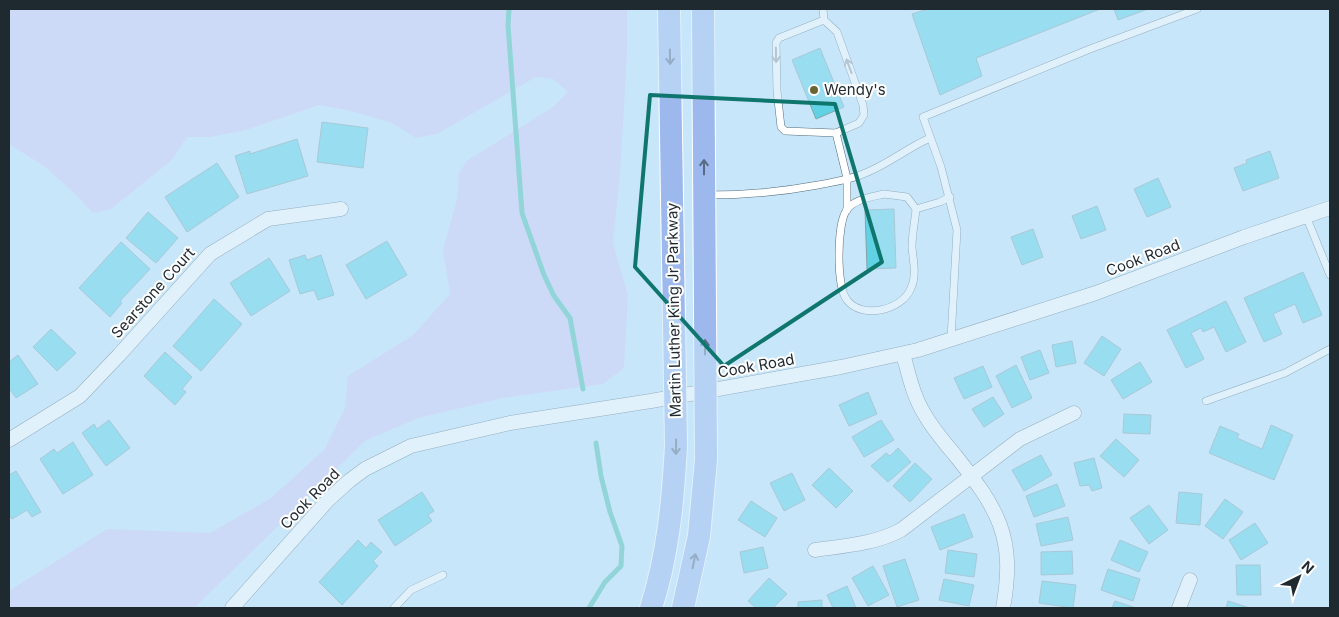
<svg xmlns="http://www.w3.org/2000/svg" width="1339" height="617" font-family="Inter,sans-serif">
<rect width="100%" height="100%" fill="#c8e6f9"/>
<!-- green -->
<path fill="#d0cdf7" d="M9 9H627V55L620 173 613 243 628 295 624 368 603 384 503 398 418 418 365 441 194 608H9V591L107 529 210 533 271 498 325 449 345 408 348 376 413 335 450 294 443 250 457 199 459 173 467 161 553 107 568 92 553 79 536 77 437 134 416 138 392 123 351 111 319 105 246 130 210 137H187L172 160 111 209 93 213 73 192 44 166 9 144Z"/>
<g fill="none" stroke-linecap="round" stroke-linejoin="round">
<!-- stream -->
<g stroke="#4ec0b0" stroke-width="5">
<path d="M509 9 508 25 522 213 544 275 554 296 570 318 583 389"/>
<path d="M589 608 605 582 621 566 622 546 610 512 601 476 596 443"/>
</g>
</g>
<!-- building -->
<g fill="#61d2e4" stroke="#81a5ab">
<path d="M928 9H1100L976 58 982 76 940 95 912 14Z"/>
<path d="M1114 9H1148L1118 20Z"/>
<path d="M820 48 844 107 816 119 792 60Z"/>
<path d="M322 122 368 128 363 168 317 162Z"/>
<path d="M297 139 308 176 247 194 235 156 250 151V154Z"/>
<path d="M1270 151 1279 178 1243 191 1234 168 1247 163 1246 160Z"/>
<path d="M217 163 239 197 187 232 165 197Z"/>
<path d="M1158 178 1171 207 1147 217 1134 189Z"/>
<path d="M1097 206 1106 230 1081 239 1072 216Z"/>
<path d="M894 209 896 268 867 269 865 210Z"/>
<path d="M148 212 178 238 156 263 126 238Z"/>
<path d="M1033 229 1043 257 1022 265 1011 237Z"/>
<path d="M387 241 407 275 366 299 346 265Z"/>
<path d="M121 242 150 269 120 301 122 303 110 317 79 288Z"/>
<path d="M305 255 307 260 321 255 334 295 318 300 314 290 300 294 289 260Z"/>
<path d="M269 258 290 291 251 316 230 283Z"/>
<path d="M1303 272 1322 315 1303 323 1295 304 1273 314 1282 334 1264 342 1244 298Z"/>
<path d="M214 299 242 324 201 371 173 346Z"/>
<path d="M1226 301 1246 342 1226 352 1214 327 1203 332 1201 328 1191 333 1204 359 1186 368 1167 330Z"/>
<path d="M51 329 76 353 57 371 33 347Z"/>
<path d="M1102 336 1121 349 1104 376 1084 363Z"/>
<path d="M1072 341 1076 363 1056 367 1052 345Z"/>
<path d="M1040 350 1049 373 1030 380 1021 357Z"/>
<path d="M165 352 192 377 182 389 186 392 175 405 144 376Z"/>
<path d="M18 355 38 384 16 398 9 388V362Z"/>
<path d="M1140 362 1152 382 1123 399 1111 380Z"/>
<path d="M1016 365 1032 398 1012 408 996 376Z"/>
<path d="M983 366 992 387 964 399 954 378Z"/>
<path d="M868 392 877 414 849 426 839 405Z"/>
<path d="M993 397 1004 414 984 427 972 409Z"/>
<path d="M1124 414 1151 415 1150 434 1123 433Z"/>
<path d="M109 420 130 448 106 466 82 433 94 424 97 429Z"/>
<path d="M881 420 894 440 864 457 852 437Z"/>
<path d="M1271 425 1293 435 1274 480 1209 453 1220 426 1239 434 1237 438 1262 449Z"/>
<path d="M1116 439 1139 460 1124 477 1100 456Z"/>
<path d="M73 442 93 475 63 494 40 459 54 449 57 453Z"/>
<path d="M898 448 911 462 888 482 871 466 886 453 890 456Z"/>
<path d="M1041 455 1052 475 1024 491 1012 470Z"/>
<path d="M1094 458 1102 488 1092 491 1089 485 1080 486 1074 463Z"/>
<path d="M915 463 932 479 910 502 893 486Z"/>
<path d="M829 468 853 491 836 508 812 485Z"/>
<path d="M16 471 41 512 32 517 27 510 12 519 9 514V475Z"/>
<path d="M792 473 805 500 784 511 770 483Z"/>
<path d="M1057 484 1065 506 1034 517 1026 496Z"/>
<path d="M422 492 434 511 428 515 432 521 395 546 378 520Z"/>
<path d="M1179 492 1202 494 1200 525 1176 523Z"/>
<path d="M1225 499 1243 512 1223 539 1205 526Z"/>
<path d="M751 501 777 518 765 537 738 520Z"/>
<path d="M1149 505 1168 530 1149 544 1130 518Z"/>
<path d="M964 514 973 537 940 550 931 527Z"/>
<path d="M1068 517 1073 540 1041 546 1036 524Z"/>
<path d="M1255 523 1268 543 1241 560 1229 540Z"/>
<path d="M358 540 366 548 371 542 382 552 373 561 378 566 342 605 319 582Z"/>
<path d="M1120 540 1148 552 1139 572 1111 560Z"/>
<path d="M763 547 768 568 744 573 740 552Z"/>
<path d="M948 550 977 554 974 577 945 573Z"/>
<path d="M1072 551 1073 574 1041 575V552Z"/>
<path d="M905 559 919 600 897 607 883 566Z"/>
<path d="M1236 565H1260L1261 595H1237Z"/>
<path d="M873 566 889 595 868 606 852 578Z"/>
<path d="M1108 569 1140 579 1133 601 1101 590Z"/>
<path d="M769 578 787 594 773 608H756L748 601Z"/>
<path d="M944 579 974 585 969 606 939 600Z"/>
<path d="M1042 581 1076 585 1073 608 1039 603Z"/>
<path d="M847 586 856 608H833L827 595Z"/>
<path d="M822 600V608H798V602Z"/>
<path d="M1115 601 1136 608H1112Z"/>
<path d="M1228 601 1250 608H1226Z"/>
</g>
<g fill="none" stroke-linecap="round" stroke-linejoin="round">
<!-- service casing -->
<g stroke="#526d7d" stroke-width="8">
<g id="service">
<path d="M823 9 824 20 837 32 863 105 864 115 859 123 836 133 785 131 781 127 777 91 776 43 779 38 824 20"/>
<path d="M836 133 847 178V210"/>
<path d="M884 194 907 197 916 209C915 221 912 234 912 247 913 260 917 275 911 288 903 310 862 320 847 300 836 286 837 226 846 211 853 199 872 197 884 194Z"/>
<path d="M707 195C745 195 781 192 818 185 832 182 849 180 863 174 887 165 907 148 930 138"/>
<path d="M916 209 940 202 950 197"/>
<path d="M1306 216 1330 275"/>
<path d="M951 339 957 230 941 167 923 117 1090 49 1197 9"/>
<path d="M1206 401 1285 373 1330 349"/>
<path d="M394 608 411 590 443 575"/>
</g>
</g>
<!-- minor casing -->
<g stroke="#526d7d" stroke-width="15">
<g id="minor">
<path d="M903 354C909 375 913 396 925 415 933 429 944 442 955 455 998 509 1016 537 1003 608"/>
<path d="M9 440 80 396 119 355 210 254 268 219 341 209"/>
<path d="M815 550C843 546 875 544 901 530L1020 439 1074 413"/>
<path d="M232 608 328 500 349 481 365 469 411 446 510 423 651 401 841 367 918 350 1096 293 1244 237 1330 208"/>
<path d="M1179 608 1190 580"/>
</g>
</g>
<!-- primary casing -->
<g stroke="#fff" stroke-width="24">
<g id="primary">
<path d="M651 608C668 555 673 501 676 446L669 9"/>
<path d="M683 608 699 536 706 460 703 9"/>
</g>
</g>
<!-- service -->
<use href="#service" stroke="#fff" stroke-width="7"/>
<!-- minor -->
<use href="#minor" stroke="#fff" stroke-width="14"/>
<!-- primary -->
<use href="#primary" stroke="#9db8ec" stroke-width="22"/>
</g>
<!-- one-way arrows -->
<defs><path id="oneway-shaft" d="M-6 0H5M1.5-3L5.5 0L1.5 3" fill="none" stroke-width="1.6" stroke-linecap="round" stroke-linejoin="round" transform="scale(1.25)"/></defs>
<g stroke="#9a9fa2">
<use href="#oneway-shaft" transform="translate(776 55) rotate(89)"/>
<use href="#oneway-shaft" transform="translate(849 66) rotate(-110)"/>
</g>
<g stroke="#576985">
<use href="#oneway-shaft" transform="translate(670 57) rotate(89)"/>
<use href="#oneway-shaft" transform="translate(704 167) rotate(-90)"/>
<use href="#oneway-shaft" transform="translate(705 347) rotate(-90)"/>
<use href="#oneway-shaft" transform="translate(676 447) rotate(91)"/>
<use href="#oneway-shaft" transform="translate(694 561) rotate(-79)"/>
</g>
<!-- marked area -->
<path d="M0 0H1339V617H0ZM650 95 835 104 882 262 724 366 635 267Z" fill="#c8e6f9" fill-opacity=".55" fill-rule="evenodd"/>
<path fill="none" stroke="#0f766e" stroke-width="4" stroke-linejoin="round" d="M650 95 835 104 882 262 724 366 635 267Z"/>
<!-- markers -->
<circle fill="#696531" stroke="#fff" stroke-width="2" cx="814" cy="90" r="5"/>
<g text-anchor="middle" stroke-width="4" stroke-linejoin="round" paint-order="stroke">
<!-- poi labels -->
<g font-size="15" fill="#1e2930" stroke="#fff" text-anchor="start">
<text x="824" y="95">Wendy's</text>
</g>
<!-- street labels -->
<g font-size="15" fill="#1e2930" stroke="#fff">
<text transform="translate(1143 258) rotate(-21)" y="5">Cook Road</text>
<text transform="translate(153 293) rotate(-48)" y="5">Searstone Court</text>
<text transform="translate(674 310) rotate(-91)" y="5">Martin Luther King Jr Parkway</text>
<text transform="translate(756 366) rotate(-10)" y="5">Cook Road</text>
<text transform="translate(310 499) rotate(-46)" y="5">Cook Road</text>
</g>
</g>
<!-- border -->
<rect width="1339" height="617" fill="none" stroke="#1e2930" stroke-width="20"/>
<!-- north arrow -->
<g transform="translate(1299 577) rotate(42)" stroke="#ffffff" stroke-width="4" paint-order="stroke">
<path d="M0-4L9 19L0 12L-9 19Z" fill="#1e2930"/>
<text y="-8" font-size="14" font-weight="bold" text-anchor="middle" fill="#1e2930">N</text>
</g>
</svg>
